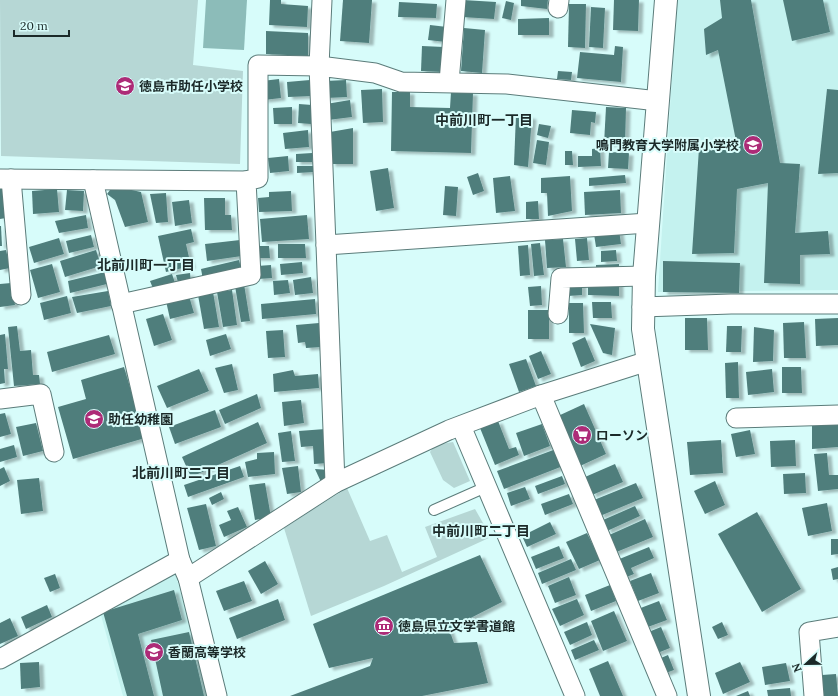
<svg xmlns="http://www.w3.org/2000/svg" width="838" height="696" font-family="Lora,'Noto Sans JP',serif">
<defs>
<filter id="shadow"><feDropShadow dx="4.5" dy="2.5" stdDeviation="1" flood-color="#0004"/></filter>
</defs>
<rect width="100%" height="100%" fill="#d7fcfa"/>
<!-- built -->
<g fill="#c4f2ef">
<path d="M677 0H838V290L658 292Z"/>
<path d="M175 572 210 696H123L99 608Z"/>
</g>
<!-- green -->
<g fill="#b6d7d5">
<path d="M0 0H198L193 65 243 71 240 164 1 156Z"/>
<path d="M453 442 470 481 454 488 443 480 430 452 435 445Z"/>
<path d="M347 488 370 541 387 535 402 572 437 557 425 527 475 509 491 537 384 586 311 616 284 528Z"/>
</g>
<!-- water -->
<path fill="#8cbcb9" d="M206 0H247L244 50 203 48Z"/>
<!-- building -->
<g fill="#507e7c" filter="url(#shadow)">
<path d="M270 0H281V4L308 6 307 27 269 25Z"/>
<path d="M343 0H372L369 43 340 41Z"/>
<path d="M463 0 496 2 494 19 462 17Z"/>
<path d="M521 0H548L547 9 521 6Z"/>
<path d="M614 0H639L638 31 613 30Z"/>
<path d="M720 0H751L780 163 800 164 795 233 828 231 830 254 800 255V284L764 283 768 183 737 189 734 253 692 254 699 148 737 146 718 50 706 55 704 29 722 18Z"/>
<path d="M783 0H823L830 32 792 41Z"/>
<path d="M506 1 514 3 511 20 502 18Z"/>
<path d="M399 2 437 4 436 18 398 17Z"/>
<path d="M569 4H586L585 48 568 47Z"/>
<path d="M591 7 605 8 603 48 589 47Z"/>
<path d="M549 18V35H518V19Z"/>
<path d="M430 25 447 27 446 42 428 40Z"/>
<path d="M464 28 485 30 482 73 461 71Z"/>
<path d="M266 31 308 33V56L266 54Z"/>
<path d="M422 46 444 47 443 72 421 71Z"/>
<path d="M615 46 623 47 621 82 577 78 580 52 614 55Z"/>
<path d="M558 71 572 72 571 80 557 79Z"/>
<path d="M279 79 281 98 264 100 262 81Z"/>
<path d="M310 80 312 96 288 97 287 82Z"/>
<path d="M346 80 347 97 326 98 325 81Z"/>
<path d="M382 89 383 122 363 123 361 90Z"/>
<path d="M827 89 838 90V173L818 174Z"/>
<path d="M392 92H410V107L450 108 451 92 473 93 471 153 391 151Z"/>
<path d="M350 100 352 117 328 120 326 104Z"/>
<path d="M299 104 312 105 311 124 298 123Z"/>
<path d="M292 107V124H274L273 108Z"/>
<path d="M606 107 626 108 625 144H604Z"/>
<path d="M572 110 596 112 595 123 591 122 590 135 570 133Z"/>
<path d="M516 114 532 117 528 167 514 165Z"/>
<path d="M539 124 551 126 548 138 537 135Z"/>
<path d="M353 128V164H331L330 132Z"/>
<path d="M308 130 309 147 285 149 283 133Z"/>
<path d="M537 140 549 142 546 165 533 163Z"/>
<path d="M600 148 601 166 578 167V156H592V149Z"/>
<path d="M565 151H572L573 165H565Z"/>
<path d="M609 152 629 153 628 169 608 168Z"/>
<path d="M312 153V162H296V154Z"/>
<path d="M288 156 289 171 270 173 268 158Z"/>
<path d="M297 166H314V172L297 173Z"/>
<path d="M388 168 394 208 376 211 370 171Z"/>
<path d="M478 173 484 191 473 195 467 177Z"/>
<path d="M625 175 626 183 589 186V178Z"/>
<path d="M510 176 515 211 496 213 493 178Z"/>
<path d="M570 176 572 211 548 216 547 193H541V178Z"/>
<path d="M0 186H4L6 218 0 219Z"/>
<path d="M113 186 141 192 148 222 125 227 115 200 107 194Z"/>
<path d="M445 186 458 187 456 216 443 215Z"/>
<path d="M57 189 59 212 33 214 32 191Z"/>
<path d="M67 190 84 191 83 211 65 210Z"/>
<path d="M620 190 621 213 585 215 584 192Z"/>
<path d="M291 191 292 211 259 212 258 198 269 197V192Z"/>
<path d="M166 193 168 222 156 223 150 194Z"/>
<path d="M204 198H225V215H231L232 230H205Z"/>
<path d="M189 200 192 223 175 226 172 202Z"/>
<path d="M538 201 539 219H526V202Z"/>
<path d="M86 215 88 228 59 233 55 221Z"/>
<path d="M307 215 309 239 262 242 260 219Z"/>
<path d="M0 226H1L2 246H0Z"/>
<path d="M191 229 194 242 186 244 191 266 166 272 158 236Z"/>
<path d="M619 230 621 244 596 247 594 234Z"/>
<path d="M91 235 94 247 69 253 66 241Z"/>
<path d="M59 238 64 254 34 263 29 247Z"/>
<path d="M587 238 589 260 577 261 575 239Z"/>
<path d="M563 239 566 267 547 268 545 240Z"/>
<path d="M240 240 242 256 207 261 205 244Z"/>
<path d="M540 243 544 275 534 276 531 244Z"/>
<path d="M278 244H305L306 258H278Z"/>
<path d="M528 245 530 275 520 276 518 246Z"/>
<path d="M255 246H269L270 258H255Z"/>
<path d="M6 250 10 268 0 270V251Z"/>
<path d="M96 250 101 266 65 277 60 261Z"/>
<path d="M616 250 617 261 601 262V251Z"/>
<path d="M239 260 242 272 203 280 201 269Z"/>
<path d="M663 261 740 263 739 293 663 292Z"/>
<path d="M302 262 303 273 281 275 280 264Z"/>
<path d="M52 264 60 292 38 298 30 270Z"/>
<path d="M619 264V272L596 273V265Z"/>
<path d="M271 265 272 278 258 279 257 266Z"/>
<path d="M105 272 107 284 70 293 68 281Z"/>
<path d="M190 273 191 283 179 286 176 275Z"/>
<path d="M172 274 176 286 154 291 150 281Z"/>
<path d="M311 277 313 293 295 295 293 280Z"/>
<path d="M288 280 290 293 274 295 273 281Z"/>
<path d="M588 282H619V296L588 295Z"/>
<path d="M11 283 15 305 0 307V284Z"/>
<path d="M582 283V295L568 296V284Z"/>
<path d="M244 284 250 321 241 322 235 286Z"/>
<path d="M541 286 542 305 530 306 528 287Z"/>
<path d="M232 290 237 325 223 327 217 292Z"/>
<path d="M108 291 111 306 77 313 72 297Z"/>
<path d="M213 292 219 327 204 329 198 295Z"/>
<path d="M67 296 71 313 44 320 40 303Z"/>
<path d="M189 296 194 313 170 319 166 301Z"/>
<path d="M315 299 316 314 262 319 261 304Z"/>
<path d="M592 302H611L612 318H593Z"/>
<path d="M569 303H583L584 333H569Z"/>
<rect x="528" y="310" width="21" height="29"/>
<path d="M163 314 172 340 154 346 146 319Z"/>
<path d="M685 318H707L708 350H685Z"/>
<path d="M838 318V345L816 346 815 319Z"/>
<path d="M804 322 806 358H784L783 323Z"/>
<path d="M319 323 321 347 306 348 305 342 298 343 296 325Z"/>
<path d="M590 324 615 328 612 355 603 353Z"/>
<path d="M17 326 20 351 31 350 33 375H39L40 384 14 386 8 327Z"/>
<path d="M727 326H742L741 352H726Z"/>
<path d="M754 327 774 330 773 361 753 362Z"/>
<path d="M283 330 285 357 268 358 266 331Z"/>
<path d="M5 334 8 369H4L5 383 0 384V335Z"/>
<path d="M226 334 231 349 210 356 206 340Z"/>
<path d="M109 335 115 354 52 372 47 352Z"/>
<path d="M585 337 595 361 581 367 572 343Z"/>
<path d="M541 351 551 374 538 379 529 356Z"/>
<path d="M526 359 536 386 519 392 509 364Z"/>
<path d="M738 362 739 398H726L725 363Z"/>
<path d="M232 364 238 390 224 393 215 368Z"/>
<path d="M124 367 145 438 73 459 58 407 86 399 81 380Z"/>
<path d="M782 367H801L802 393H782Z"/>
<path d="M199 369 209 391 167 408 157 386Z"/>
<path d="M772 369 774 392 748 395 746 372Z"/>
<path d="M293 370 295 376 318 374 319 388 274 392 273 374Z"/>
<path d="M257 394 261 408 225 424 219 410Z"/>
<path d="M301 400 304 423 284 426 282 402Z"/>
<path d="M584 404 606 454 580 466 558 416Z"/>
<path d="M215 410 221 427 175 444 169 427Z"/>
<path d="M5 413 11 434 0 437V414Z"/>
<path d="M498 421 509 449 516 447 519 455 495 465 480 428Z"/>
<path d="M258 422 267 443 191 477 182 457Z"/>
<path d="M36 423 43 451 23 456 16 427Z"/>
<path d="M542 424 550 446 524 456 516 433Z"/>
<path d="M812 425H838V447L812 449Z"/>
<path d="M325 429 328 463 314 464 313 446 301 447 299 431Z"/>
<path d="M750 430 755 454 736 457 731 434Z"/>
<path d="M291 431 295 461 282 462 278 433Z"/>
<path d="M721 440 723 473 690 475 687 442Z"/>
<path d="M795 440 796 466 771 467 770 441Z"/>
<path d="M14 445 17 457 0 462V449Z"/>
<path d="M556 449 563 466 504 489 497 471Z"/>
<path d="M274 452 275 474 248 477 245 462 257 459V453Z"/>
<path d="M827 453 829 475H838V489L818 491 814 454Z"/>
<path d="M615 464 623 482 592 495 585 477Z"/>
<path d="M240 466 244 477 188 497 184 485Z"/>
<path d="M298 466 301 492 287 494 282 468Z"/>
<path d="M4 467 10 481 0 486V469Z"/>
<path d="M315 469 330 470V478L321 482Z"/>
<path d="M805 473 806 493 784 494 783 474Z"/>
<path d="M562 476 565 484 538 494 535 486Z"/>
<path d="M39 478 43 511 21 514 17 480Z"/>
<path d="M715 481 725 505 705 514 694 491Z"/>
<path d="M265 483 271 517 255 520 249 485Z"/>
<path d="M636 483 643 498 600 516 594 500Z"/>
<path d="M525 487 530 499 511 506 507 493Z"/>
<path d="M221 492 224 499 212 505 209 498Z"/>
<path d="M569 494 573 504 545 515 541 504Z"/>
<path d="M827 503 832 531 808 536 802 508Z"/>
<path d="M206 504 216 546 199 550 187 508Z"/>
<path d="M635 506 640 516 607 531 603 520Z"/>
<path d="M238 507 247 527 224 537 219 525 231 520 227 511Z"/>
<path d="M757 512 801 589 762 612 718 534Z"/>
<path d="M645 519 653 537 614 553 607 536Z"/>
<path d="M550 522 556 534 527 547 522 536Z"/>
<path d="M587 533 600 560 579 569 566 542Z"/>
<path d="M831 539H838V554L831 555Z"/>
<path d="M559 546 564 558 536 569 531 557Z"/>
<path d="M649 547 654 558 631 568 634 574 624 578 617 560Z"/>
<path d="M480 555 502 602 449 629 454 643 477 642 488 683 422 696H290L370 666 373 658 329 668 313 624Z"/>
<path d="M571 559 576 570 542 584 538 573Z"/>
<path d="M265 561 278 584 261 594 248 571Z"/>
<path d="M838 567V579L833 580 831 569Z"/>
<path d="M651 573 659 593 638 601 630 581Z"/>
<path d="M55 574 60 588 50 592 44 578Z"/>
<path d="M569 577 576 595 555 603 548 586Z"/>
<path d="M244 581 252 601 224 611 216 591Z"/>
<path d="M610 585 616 601 591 611 585 595Z"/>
<path d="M174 590 182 620 138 634 154 696H127L103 612Z"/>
<path d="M278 599 285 620 237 639 229 618Z"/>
<path d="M577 599 584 615 560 626 552 609Z"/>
<path d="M659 601 667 620 645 628 638 609Z"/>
<path d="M47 605 52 617 26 629 21 617Z"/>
<path d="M614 611 627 641 603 651 591 621Z"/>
<path d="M10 618 18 636 0 644V623Z"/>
<path d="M587 622 592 635 570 645 564 632Z"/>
<path d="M722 622 728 635 718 639 712 627Z"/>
<path d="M661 627 670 648 655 654 646 633Z"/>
<path d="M189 632 204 696H163L151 640Z"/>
<path d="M594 640 599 650 575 660 571 650Z"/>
<path d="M668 655 674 670 663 674 656 660Z"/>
<path d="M608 661 623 696H600L589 669Z"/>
<path d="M39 662 40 687 21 689 20 663Z"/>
<path d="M740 662 750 682 723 694 715 673Z"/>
<path d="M786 663 790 681 765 685 762 667Z"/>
<path d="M836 674 838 696H823L822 675Z"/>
<path d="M790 688 791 696H768L767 690Z"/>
<path d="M748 691 750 696H736Z"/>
</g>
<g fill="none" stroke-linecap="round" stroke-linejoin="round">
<!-- lane casing -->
<g stroke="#5b7c7a" stroke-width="12">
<path id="lane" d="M434 510 486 487"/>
</g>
<!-- street casing -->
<g stroke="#5b7c7a" stroke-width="21">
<g id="street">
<path d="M558 8 559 0"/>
<path d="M449 82 456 0"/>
<path d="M0 179 246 181"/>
<path d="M11 179 21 295"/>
<path d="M93 180 180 560 188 578 217 696"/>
<path d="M648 223 326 245 319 66 375 73 401 82 507 84 658 101"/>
<path d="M326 245 335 483"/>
<path d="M121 304 251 275 246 181 258 178V65L319 66 322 0"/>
<path d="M642 307 731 304H838"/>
<path d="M558 314 561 278 644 276"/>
<path d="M541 395 667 696"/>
<path d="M0 399 41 394 54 452"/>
<path d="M736 418 838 415"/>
<path d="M461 426 575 696"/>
<path d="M188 578 335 483 449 430 541 395 648 361"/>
<path d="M0 659 180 560"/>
<path d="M814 696 809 632 838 627"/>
</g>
</g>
<!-- secondary casing -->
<g stroke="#5b7c7a" stroke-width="24">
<path id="secondary" d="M666 0 644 276 643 329 699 696"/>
</g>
<!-- lane -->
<use href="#lane" stroke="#fff" stroke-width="10"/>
<!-- street -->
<use href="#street" stroke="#fff" stroke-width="19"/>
<!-- secondary -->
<use href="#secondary" stroke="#fff" stroke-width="22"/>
</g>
<!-- icons -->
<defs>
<g id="school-disc" transform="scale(1)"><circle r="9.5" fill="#ad2b77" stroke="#d7fcfa"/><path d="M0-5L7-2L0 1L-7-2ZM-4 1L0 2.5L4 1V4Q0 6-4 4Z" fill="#fff"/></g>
<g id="supermarket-disc" transform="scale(1)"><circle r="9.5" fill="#ad2b77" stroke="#d7fcfa"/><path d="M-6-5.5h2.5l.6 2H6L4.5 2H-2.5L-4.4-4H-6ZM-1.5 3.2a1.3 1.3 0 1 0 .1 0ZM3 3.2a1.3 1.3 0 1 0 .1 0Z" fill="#fff"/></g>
<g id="museum-disc" transform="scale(1)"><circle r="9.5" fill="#ad2b77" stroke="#d7fcfa"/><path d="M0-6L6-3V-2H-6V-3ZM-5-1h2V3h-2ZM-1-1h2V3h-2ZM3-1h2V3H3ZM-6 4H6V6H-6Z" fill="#fff"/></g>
</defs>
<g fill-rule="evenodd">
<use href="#school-disc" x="125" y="86"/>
<use href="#school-disc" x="753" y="145"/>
<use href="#school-disc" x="94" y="419"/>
<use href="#supermarket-disc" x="582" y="435"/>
<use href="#museum-disc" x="384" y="626"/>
<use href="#school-disc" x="154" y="652"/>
</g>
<g text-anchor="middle" stroke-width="4" stroke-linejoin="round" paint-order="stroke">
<!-- poi labels -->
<g font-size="13" font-weight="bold" fill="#1b2928" stroke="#d7fcfa" text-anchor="start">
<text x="139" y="91">徳島市助任小学校</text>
<text x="739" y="150" text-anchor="end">鳴門教育大学附属小学校</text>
<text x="108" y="424">助任幼稚園</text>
<text x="596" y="440">ローソン</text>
<text x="398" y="631">徳島県立文学書道館</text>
<text x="168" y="657">香蘭高等学校</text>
</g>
<!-- neighbourhood labels -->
<g font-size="14" font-weight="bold" fill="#1b2928" stroke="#d7fcfa">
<text x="484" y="125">中前川町一丁目</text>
<text x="146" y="270">北前川町一丁目</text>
<text x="181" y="478">北前川町二丁目</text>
<text x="481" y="536">中前川町二丁目</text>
</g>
</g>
<!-- north arrow -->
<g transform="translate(806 664) rotate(248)" stroke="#d7fcfa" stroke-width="3" paint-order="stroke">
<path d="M0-3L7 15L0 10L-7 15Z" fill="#1b2928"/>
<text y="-6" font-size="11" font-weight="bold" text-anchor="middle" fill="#1b2928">N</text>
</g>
<!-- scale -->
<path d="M14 30v6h55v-6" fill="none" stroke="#1b2928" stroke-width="2"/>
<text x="20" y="30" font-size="12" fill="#1b2928" stroke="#d7fcfa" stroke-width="3" paint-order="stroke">20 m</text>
</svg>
